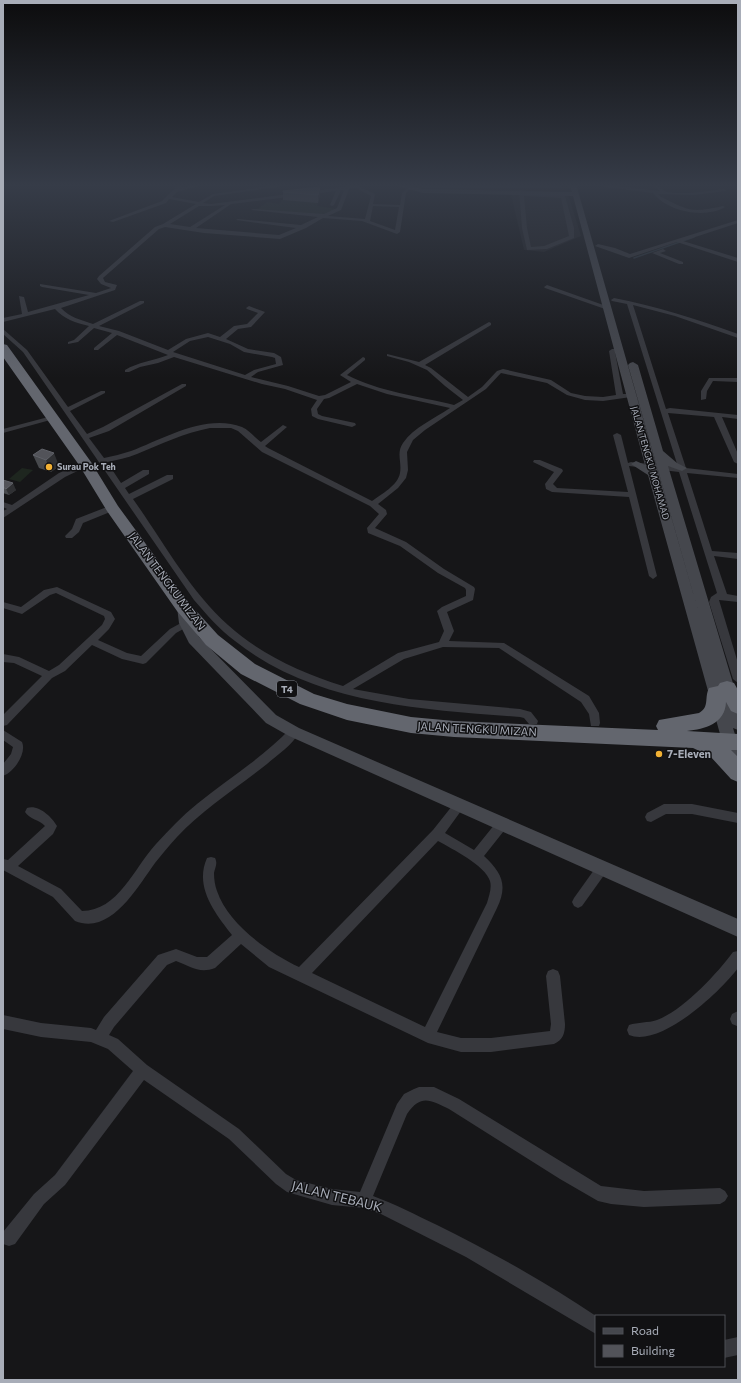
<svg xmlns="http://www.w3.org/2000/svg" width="741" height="1383" font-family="Commissioner,sans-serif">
<rect width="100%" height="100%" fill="#161618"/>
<!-- built -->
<g fill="#222225">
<path d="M403 184H571L574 187 564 190 479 191 411 187Z"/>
<path d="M511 194H568L581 236 544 252 524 250Z"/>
</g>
<!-- green -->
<g fill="#1e261f">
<path d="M285 197 318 203 317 206 337 209 324 216 256 210 267 202 279 204Z"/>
<path d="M22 468 33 470 20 482 9 479Z"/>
</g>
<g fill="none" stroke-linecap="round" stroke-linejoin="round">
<!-- stream -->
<path stroke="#2c353c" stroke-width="1.5" d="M634 258 694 237"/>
<!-- street -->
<g fill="#37383d" fill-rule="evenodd">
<path d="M179 184H184L180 188 198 184H205L177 192 172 197 199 202 213 194 285 184H297L214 196 203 203 211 204 351 186 348 184H354L375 194 373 204 400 205 402 193 409 186 413 187 406 193 400 232 397 234 362 221 323 218 306 228 280 239 204 233 165 227 159 229 103 278 105 282 117 285 115 290 61 308C69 317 81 320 93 324L140 301H144V303L99 326 119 331 168 350 186 339 208 333 220 337 234 326 247 324 258 313 247 309 246 308 249 306 265 312 251 327 238 329 226 339 248 349 274 353 281 357 283 365 258 372 251 377 288 386 319 396 325 395 351 382 340 375 363 357 365 358V360L347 375C380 392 418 396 454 405L463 400 445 386 427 370 409 362 387 356V354L419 362 489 322 491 323V325L425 365 431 368 468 397 482 387 497 371 503 369 551 380 571 393 585 396 603 397 616 395 609 351 612 349H621V351L615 352 623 394H633L634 395 631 397 603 401 585 400 567 395 547 383 501 373 486 389 425 430 413 440 407 452 408 470 406 478 398 488 378 504 386 510 387 514 375 528 406 542 444 569 474 587 475 589 473 600 447 612 454 631 449 641 504 643 589 696 599 713 600 723 599 726H591L589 714 581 702 499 648 443 647 404 659 353 689 409 699 520 709 531 712 538 721 537 724H529L524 718 520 717C422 709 316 705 235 641 219 629 207 615 194 600L23 352 3 334V329L27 350 68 407 101 391H105V393L70 411 87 434 103 427 182 384H186V386L109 431 89 438 104 458C113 456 122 454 131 451 163 439 206 413 242 427 249 430 255 438 261 442L283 425 287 427 265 446 268 448 372 501C382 494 398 485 400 473 402 462 396 453 403 443 414 427 434 419 450 408L387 394 357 384 329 398 324 399 317 409 318 414 322 416 355 423 356 425 352 427 318 419 312 416 311 409 317 400 285 389 262 384 174 357 158 363 140 367 129 372H125V370C138 362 153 361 168 355L117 335 98 350H94V348L112 333 94 328 78 342 68 344V342L74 340 89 326C76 323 64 319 55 309L3 322V318L22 314 19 296 24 297 28 312 89 295 42 287 40 286V284L96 293 111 288 101 284 97 279 99 276 155 227 163 224 196 204 169 199 166 203 113 222 109 221 162 201ZM356 188 371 196 365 219 328 216 341 210 349 189ZM341 190H344L337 208 324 214 253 209 251 210 318 217 301 225 238 219 236 220 296 228 279 235 196 228 231 204 336 191 330 205 332 206 334 205ZM225 205 190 227 170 224 199 206H211ZM373 206 399 207 395 230 370 221ZM208 337 230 344 244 352 272 357 275 358 276 364 254 370 245 375 173 352 190 341ZM210 428H231L238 431 262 452 370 506 379 514 367 528 368 533 400 546 438 573 465 588 466 590V596L442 607 437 611 444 631 439 642 398 653 343 686C301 673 260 654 228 625 189 590 163 541 133 499L173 479V475H167L129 494 125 488 149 474V470H143L121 483 107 462C117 460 127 458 137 454 161 444 184 433 210 428Z"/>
<path d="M411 184 427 186H558V184H562V187L560 188H427Z"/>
<path d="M599 184 660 191 651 184C658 184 661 190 667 192 683 195 708 191 724 189L726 191 694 195 658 194 661 197C690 211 691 213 723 206L725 207C705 219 668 212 653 193L605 187Z"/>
<path d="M519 190H523L524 194H554L565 196 574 228V238L547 249 527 250 522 228ZM524 196 561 198 569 236 544 246 531 247 527 228Z"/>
<path d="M738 220V223L683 241 738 258V262L677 242 629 258 595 246 598 244 615 248 630 254Z"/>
<path d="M663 249 666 251 660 253 683 262V264H679L652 253Z"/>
<path d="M547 285 609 307 610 308 605 309 545 288 544 287Z"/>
<path d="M614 298C656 306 697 319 738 334V338L675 316 633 305 666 409 670 408 738 415V419L722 417 738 454V464L734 462 714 417 668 413 686 468 738 474V478L687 473 712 551 738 553V559L714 556 727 594 738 596V602L719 600 738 663V683L733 679 709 602 711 597 717 593 679 472 629 466 657 576 653 579 649 576 629 497 552 492 546 489 545 484 554 472 533 462 534 460H540L562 469 563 471 553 484 557 488 628 492 613 435 617 433 621 435 628 463 631 462 678 467 627 304 612 301 611 300Z"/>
<path d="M709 378H738V382L713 381 707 391 706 399 701 400V391Z"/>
<path d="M52 416 54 417V419L3 433V429Z"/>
<path d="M83 463H89L90 465 65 477 3 518V511L7 509 3 507V502L12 505 59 473Z"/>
<path d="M112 505 116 508 115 510 83 523 79 532 72 538H66L65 536 72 529 76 519Z"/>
<path d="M57 587 111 612 115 619 109 629 98 640 127 653 141 656 170 629 190 618 193 617 198 620 196 622 176 633 146 663 143 664 122 659 92 645 65 671 52 678 7 725 3 726V715L42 676 14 663 3 662V654L19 657 49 671 59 665 102 625 105 619 104 616 56 593 50 595 22 614 3 608V602L21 607 44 590Z"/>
<path d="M294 728 298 729 299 732C293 745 277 755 267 764 237 788 203 809 177 837 169 846 162 854 155 863 138 886 111 936 75 921L53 897 3 870V859L8 860 45 826C40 820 29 819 25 812L27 808C38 804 52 817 57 826L53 834 18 866 61 889 82 911C118 911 134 868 156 844 169 830 182 816 197 804 228 779 262 758 290 729Z"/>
<path d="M3 730 22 742C27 753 14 772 3 776V764L11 754 13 747 3 740Z"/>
<path d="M460 799 464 801 466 804 445 833 474 850 499 819 503 818 507 819 509 823 507 827 484 856C502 873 508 885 497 908L437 1032 461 1038H491L550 1031 551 1024 546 976 548 971 553 969 558 971 560 976 565 1024C565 1033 563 1040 554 1044L491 1052H461L428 1043 269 967 241 944 215 968C199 974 190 966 176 961L167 965 114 1027 109 1035 118 1039 147 1065 239 1129 286 1174 296 1180 332 1189 360 1192 397 1104 404 1094 414 1089 419 1087H434L459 1099 601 1186 644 1191 720 1188 725 1191 728 1196 725 1201 720 1204 644 1207 611 1204 598 1201 560 1179 449 1109C430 1100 421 1094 407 1114L373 1196C395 1204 416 1215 437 1225 492 1252 545 1282 596 1316V1334L466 1257 381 1214 364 1208 332 1205 287 1192 276 1184 229 1139 144 1080 65 1185 44 1204 15 1244 9 1246 3 1244V1232L34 1194 55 1175 133 1071 108 1049 91 1042 41 1037 3 1029V1015L41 1023 91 1028 96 1030 104 1017 158 955 176 949 197 957H207L232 935C215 913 194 887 207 858L211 857 215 858C218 864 215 867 214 873 214 879 215 886 217 891 228 924 269 953 299 967L433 830 456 801ZM438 841C452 849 485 865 490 881 492 888 489 896 487 903L425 1027 312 973Z"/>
<path d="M664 804H692L738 813V823L692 814H666L651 822 647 821 645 817 647 813Z"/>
<path d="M603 862 607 863 609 867 607 871 582 906 578 908 574 906 572 902 574 898 599 863Z"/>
<path d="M738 951V968C721 991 661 1048 629 1035L627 1030 629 1025C638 1022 648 1023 657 1020 682 1011 717 974 733 952Z"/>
<path d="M738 1011V1025L737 1026 732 1024 730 1019 732 1014Z"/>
<path d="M738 1337V1355L724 1358V1340Z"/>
</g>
<!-- secondary -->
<g fill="#45474d" fill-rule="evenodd">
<path d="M390 184H401L423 189 572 192 570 184H576L699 614 628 365 630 363 633 362 638 365 663 451 677 463 687 468 682 471 668 466 738 700V730L733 728 738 744V776L733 775 730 770 648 475 631 464 636 461 645 465 573 196 423 193Z"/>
<path d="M183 603 188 604 191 623 199 637 276 715 299 728 738 919V937L289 736 266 723 189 643 179 623 177 607 178 604Z"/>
</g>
<!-- highway -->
<path fill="#63666e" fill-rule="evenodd" d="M3 344 7 345 91 462 118 506 189 603 218 635 255 664 314 694 347 704 411 717 454 721 658 730 656 726 659 720 699 713C710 707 704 698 709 688L718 686 720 683 727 681 734 683 738 690V714L731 711 726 702C725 724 705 729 687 731L738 734V750H731L738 757V782L731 779 710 756 693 748 454 737 411 733 347 720 300 704 241 674 206 645 177 611 107 511 79 465 3 357Z"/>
</g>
<!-- wall -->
<g fill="#47494d">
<path d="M320 187V194L318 203 283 200V191Z"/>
<path d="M42 449 59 466 51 472 39 468 33 455Z"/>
<path d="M3 480 16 490 9 495 3 493Z"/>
</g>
<!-- shaded-wall -->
<g fill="#2f3033">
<path d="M320 187V194L318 203V195Z"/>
<path d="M54 453 59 466 51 472 46 460Z"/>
<path d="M13 483 16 490 9 495 6 489Z"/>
</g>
<!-- building -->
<g fill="#525359" stroke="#5f6168">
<path d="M320 187 318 195 283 192V191Z"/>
<path d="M42 449 54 453 46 460 33 455Z"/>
<path d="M3 480 13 483 6 489 3 487Z"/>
</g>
<!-- sky -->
<linearGradient id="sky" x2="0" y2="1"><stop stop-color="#0c0c0d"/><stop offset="0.49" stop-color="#363c48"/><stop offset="1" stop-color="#363c48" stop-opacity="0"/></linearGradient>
<rect width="741" height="378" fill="url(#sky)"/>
<!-- markers -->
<g fill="#f2b134" stroke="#111113" stroke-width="1.5">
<circle cx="49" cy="467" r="4"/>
<circle cx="659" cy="754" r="4"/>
</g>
<g text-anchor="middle" stroke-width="3" stroke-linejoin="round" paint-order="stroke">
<!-- far-street labels -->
<g font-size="9" fill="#a8adb8" stroke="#111113">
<text transform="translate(650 463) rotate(74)" y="3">JALAN TENGKU MOHAMAD</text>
</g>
<!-- far-poi labels -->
<g font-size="9" font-weight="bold" fill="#a8adb8" stroke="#111113" text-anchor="start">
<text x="57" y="470">Surau Pok Teh</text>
</g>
<!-- shield labels -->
<rect fill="#111113" stroke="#7b7e86" stroke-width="1" x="277" y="681" width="20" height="16" rx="3"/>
<g font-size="10" font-weight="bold" fill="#a8adb8">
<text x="287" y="693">T4</text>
</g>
<!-- street labels -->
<g font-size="11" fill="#a8adb8" stroke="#111113">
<text transform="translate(167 581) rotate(53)" y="4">JALAN TENGKU MIZAN</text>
<text transform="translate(477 729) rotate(3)" y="4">JALAN TENGKU MIZAN</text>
</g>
<!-- poi labels -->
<g font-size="11" font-weight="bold" fill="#a8adb8" stroke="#111113" text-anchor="start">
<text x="667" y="758">7-Eleven</text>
</g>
<!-- near-street labels -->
<g font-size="13" fill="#a8adb8" stroke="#111113">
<text transform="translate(337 1196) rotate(14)" y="5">JALAN TEBAUK</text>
</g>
</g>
<!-- border -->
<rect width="741" height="1383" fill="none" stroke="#a8adb8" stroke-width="8"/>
<!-- legend -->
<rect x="595" y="1315" width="130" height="52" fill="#111113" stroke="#4d4f55"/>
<rect x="603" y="1328" width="20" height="6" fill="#45474d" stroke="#4d4f55"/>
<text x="631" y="1335" font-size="12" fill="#a8adb8">Road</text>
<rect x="603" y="1345" width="20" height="12" fill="#525359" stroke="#4d4f55"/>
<text x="631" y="1355" font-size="12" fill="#a8adb8">Building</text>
</svg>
